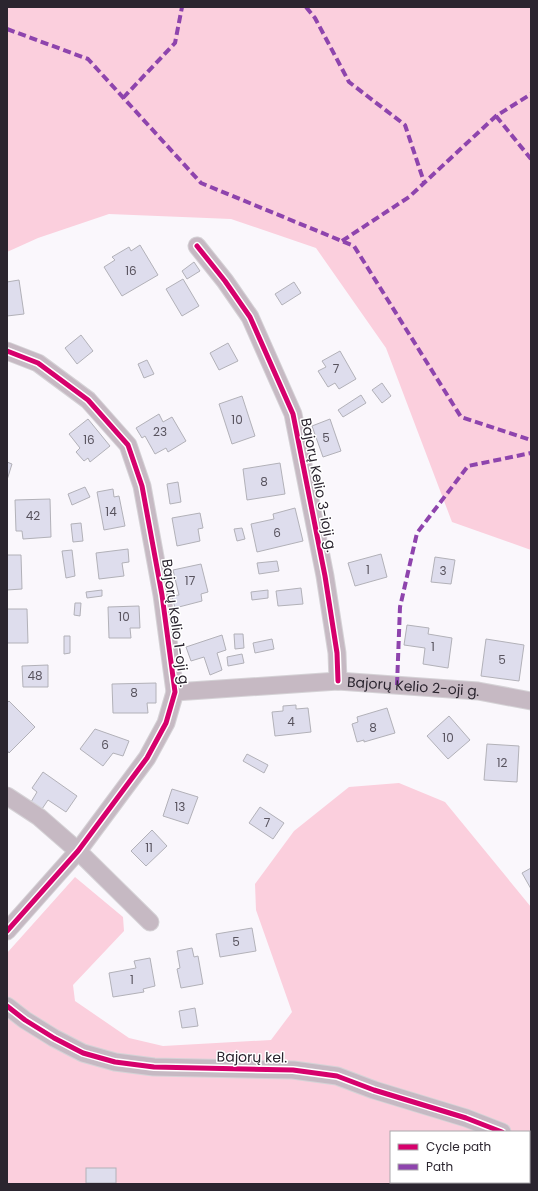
<svg xmlns="http://www.w3.org/2000/svg" width="538" height="1191" font-family="Poppins,sans-serif">
<rect width="100%" height="100%" fill="#faf7fc"/>
<!-- green -->
<g fill="#fbcfdd" fill-rule="evenodd">
<path d="M7 7H531V550L452 522 386 348 316 248 231 219 109 214 38 238 7 252Z"/>
<path d="M399 783 445 802 531 907V1184H7V953L75 877 123 917 124 931 73 985 75 1001 129 1038 163 1046 271 1040 292 1012 256 910 255 884 294 831 349 787ZM391 1132H529V1182H391Z"/>
</g>
<!-- building -->
<g fill="#dedded" stroke="#b2b1b8">
<path d="M140 245 158 275 122 296 104 267 115 260 112 257 129 247 131 251Z"/>
<path d="M194 262 200 271 187 279 182 271Z"/>
<path d="M183 279 199 306 182 316 166 289Z"/>
<path d="M19 280 24 314 7 316V282Z"/>
<path d="M294 282 301 293 282 305 275 294Z"/>
<path d="M81 335 93 351 77 364 65 348Z"/>
<path d="M228 343 238 361 219 370 210 353Z"/>
<path d="M340 351 356 379 339 389 335 383 328 387 318 371 326 367 322 361Z"/>
<path d="M147 360 154 374 144 378 138 364Z"/>
<path d="M382 383 391 396 382 403 372 390Z"/>
<path d="M361 395 366 403 343 417 338 410Z"/>
<path d="M242 396 255 436 232 444 219 404Z"/>
<path d="M159 414 163 422 172 417 186 441 168 452 166 448 155 454 145 436 142 438 136 428Z"/>
<path d="M88 419 110 446 90 462 88 458 84 461 76 452 80 448 69 434Z"/>
<path d="M330 419 341 451 323 457 312 426Z"/>
<path d="M7 462 12 464 7 480Z"/>
<path d="M280 463 285 494 247 500 243 469Z"/>
<path d="M178 482 181 502 170 504 167 484Z"/>
<path d="M85 487 90 497 72 505 68 494Z"/>
<path d="M113 489 114 497 119 496 125 526 104 530 97 492Z"/>
<path d="M50 499 51 537 23 539 22 531H16L15 500Z"/>
<path d="M295 508 303 541 257 552 251 524 274 519 273 514Z"/>
<path d="M200 513 203 528 198 529 200 541 177 546 172 518Z"/>
<path d="M81 523 83 541 73 542 71 524Z"/>
<path d="M242 528 245 539 237 541 234 529Z"/>
<path d="M128 549 129 562 122 563 124 576 99 579 96 553Z"/>
<path d="M72 550 75 576 66 578 62 551Z"/>
<path d="M381 554 387 577 355 586 348 563Z"/>
<path d="M7 555H21L22 589 7 590Z"/>
<path d="M435 557 455 560 451 584 431 582Z"/>
<path d="M277 561 279 571 259 574 257 563Z"/>
<path d="M201 564 208 592 201 594 202 601 175 608 172 596 179 595 173 570Z"/>
<path d="M301 588 303 604 278 606 276 591Z"/>
<path d="M102 590V596L87 598 86 592Z"/>
<path d="M268 590V598L252 600 251 592Z"/>
<path d="M75 603H81L80 616 74 615Z"/>
<path d="M139 606 140 628H130L131 638H109L108 607Z"/>
<path d="M7 609H27L28 643H7Z"/>
<path d="M407 625 429 628 428 634 452 638 448 668 423 664 425 648 404 645Z"/>
<path d="M234 634H243L244 648 235 649Z"/>
<path d="M222 635 226 650 217 653 222 670 210 675 204 657 191 661 186 647Z"/>
<path d="M64 636H70V653L64 654Z"/>
<path d="M272 639 274 649 255 653 253 643Z"/>
<path d="M486 639 524 645 519 681 481 676Z"/>
<path d="M242 654 244 663 228 666 227 657Z"/>
<path d="M48 665V687H23L22 666Z"/>
<path d="M156 683V703H147L148 713H113L112 684Z"/>
<path d="M9 701 35 727 9 753 7 750V703Z"/>
<path d="M296 705V709L308 708 311 732 275 736 272 712 283 711V706Z"/>
<path d="M387 708 395 733 364 742V740L357 742 352 724 358 722 357 717Z"/>
<path d="M449 716 470 740 448 759 427 736Z"/>
<path d="M95 729 129 741 123 756 113 753 103 766 80 749Z"/>
<path d="M487 744 519 746 517 782 484 780Z"/>
<path d="M247 754 268 765 264 773 243 761Z"/>
<path d="M43 772 77 796 66 812 48 800 42 809 31 802 37 792 32 788Z"/>
<path d="M172 789 198 797 188 824 163 816Z"/>
<path d="M260 807 284 823 273 839 249 823Z"/>
<path d="M152 830 167 846 146 866 131 851Z"/>
<path d="M531 868V889L522 873Z"/>
<path d="M252 928 256 951 220 957 216 934Z"/>
<path d="M192 948 194 957 198 956 203 984 181 988 177 969 180 968 177 951Z"/>
<path d="M150 958 155 986 143 989 144 992 113 997 109 973 136 968 134 961Z"/>
<path d="M195 1008 198 1026 182 1028 179 1011Z"/>
<rect x="86" y="1168" width="30" height="15"/>
</g>
<g fill="none" stroke-linecap="round" stroke-linejoin="round">
<!-- street casing -->
<g stroke="#d5d2d6" stroke-width="19">
<g id="street">
<path d="M197 246 225 281 250 317 293 414 325 576 337 653 338 681"/>
<path d="M7 351 38 363 88 400 128 445 142 486 162 595 175 692 166 723 147 758 78 851 7 931"/>
<path id="s1" d="M175 692 338 681 478 691 531 701"/>
<path d="M7 796 39 817 78 851 150 922"/>
<path d="M7 1006 25 1020 54 1038 83 1053 115 1062 154 1067 293 1070 337 1076 374 1090 466 1118 502 1132"/>
<path d="M529 1155 531 1157"/>
</g>
</g>
<!-- street -->
<use href="#street" stroke="#c6b9c3" stroke-width="17"/>
<!-- quiet -->
<g stroke="#8e44ad" stroke-width="4" stroke-dasharray="8 4" stroke-linecap="butt">
<path d="M306 7 315 18 349 82 405 125 424 182"/>
<path d="M7 29 88 59 201 183 354 246 461 417 531 440"/>
<path d="M123 98 175 43 182 7"/>
<path d="M496 116 531 159"/>
<path d="M342 241 409 197 496 116 531 94"/>
<path d="M397 685 400 607 417 533 468 466 531 453"/>
</g>
<!-- cycleway casing -->
<g stroke="#fff" stroke-width="8">
<g id="cycleway">
<path d="M197 246 225 281 250 317 293 414 325 576 337 653 338 681"/>
<path d="M7 351 38 363 88 400 128 445 142 486 162 595 175 692 166 723 147 758 78 851 7 931"/>
<path d="M7 1006 25 1020 54 1038 83 1053 115 1062 154 1067 293 1070 337 1076 374 1090 466 1118 502 1132"/>
</g>
</g>
<!-- cycleway -->
<use href="#cycleway" stroke="#d6006c" stroke-width="5"/>
</g>
<g text-anchor="middle" stroke-width="3" stroke-linejoin="round" paint-order="stroke">
<!-- number labels -->
<g font-size="12" fill="#58535e">
<text x="131" y="275">16</text>
<text x="336" y="373">7</text>
<text x="237" y="424">10</text>
<text x="160" y="436">23</text>
<text x="326" y="442">5</text>
<text x="89" y="444">16</text>
<text x="264" y="486">8</text>
<text x="111" y="516">14</text>
<text x="33" y="520">42</text>
<text x="277" y="537">6</text>
<text x="368" y="574">1</text>
<text x="443" y="575">3</text>
<text x="190" y="585">17</text>
<text x="124" y="621">10</text>
<text x="433" y="651">1</text>
<text x="502" y="664">5</text>
<text x="35" y="680">48</text>
<text x="134" y="697">8</text>
<text x="291" y="726">4</text>
<text x="373" y="732">8</text>
<text x="448" y="742">10</text>
<text x="105" y="749">6</text>
<text x="502" y="767">12</text>
<text x="180" y="811">13</text>
<text x="267" y="827">7</text>
<text x="149" y="852">11</text>
<text x="236" y="946">5</text>
<text x="132" y="984">1</text>
</g>
<!-- street labels -->
<g font-size="14" fill="#2b252f" stroke="#fff">
<text transform="translate(319 485) rotate(79)" y="5">Bajorų Kelio 3-ioji g.</text>
<text transform="translate(176 623) rotate(82)" y="5">Bajorų Kelio 1-oji g.</text>
<text dy="5" stroke="none"><textPath href="#s1" startOffset="239">Bajorų Kelio 2-oji g.</textPath></text>
<text transform="translate(252 1057) rotate(1)" y="5">Bajorų kel.</text>
</g>
</g>
<!-- border -->
<rect width="538" height="1191" fill="none" stroke="#2b252f" stroke-width="16"/>
<!-- legend -->
<rect x="390" y="1131" width="140" height="52" fill="#ffffff" stroke="#aaa8ac"/>
<rect x="398" y="1144" width="20" height="6" fill="#d6006c" stroke="#aaa8ac"/>
<text x="426" y="1151" font-size="12" fill="#2b252f">Cycle path</text>
<rect x="398" y="1164" width="20" height="6" fill="#8e44ad" stroke="#aaa8ac"/>
<text x="426" y="1171" font-size="12" fill="#2b252f">Path</text>
</svg>
